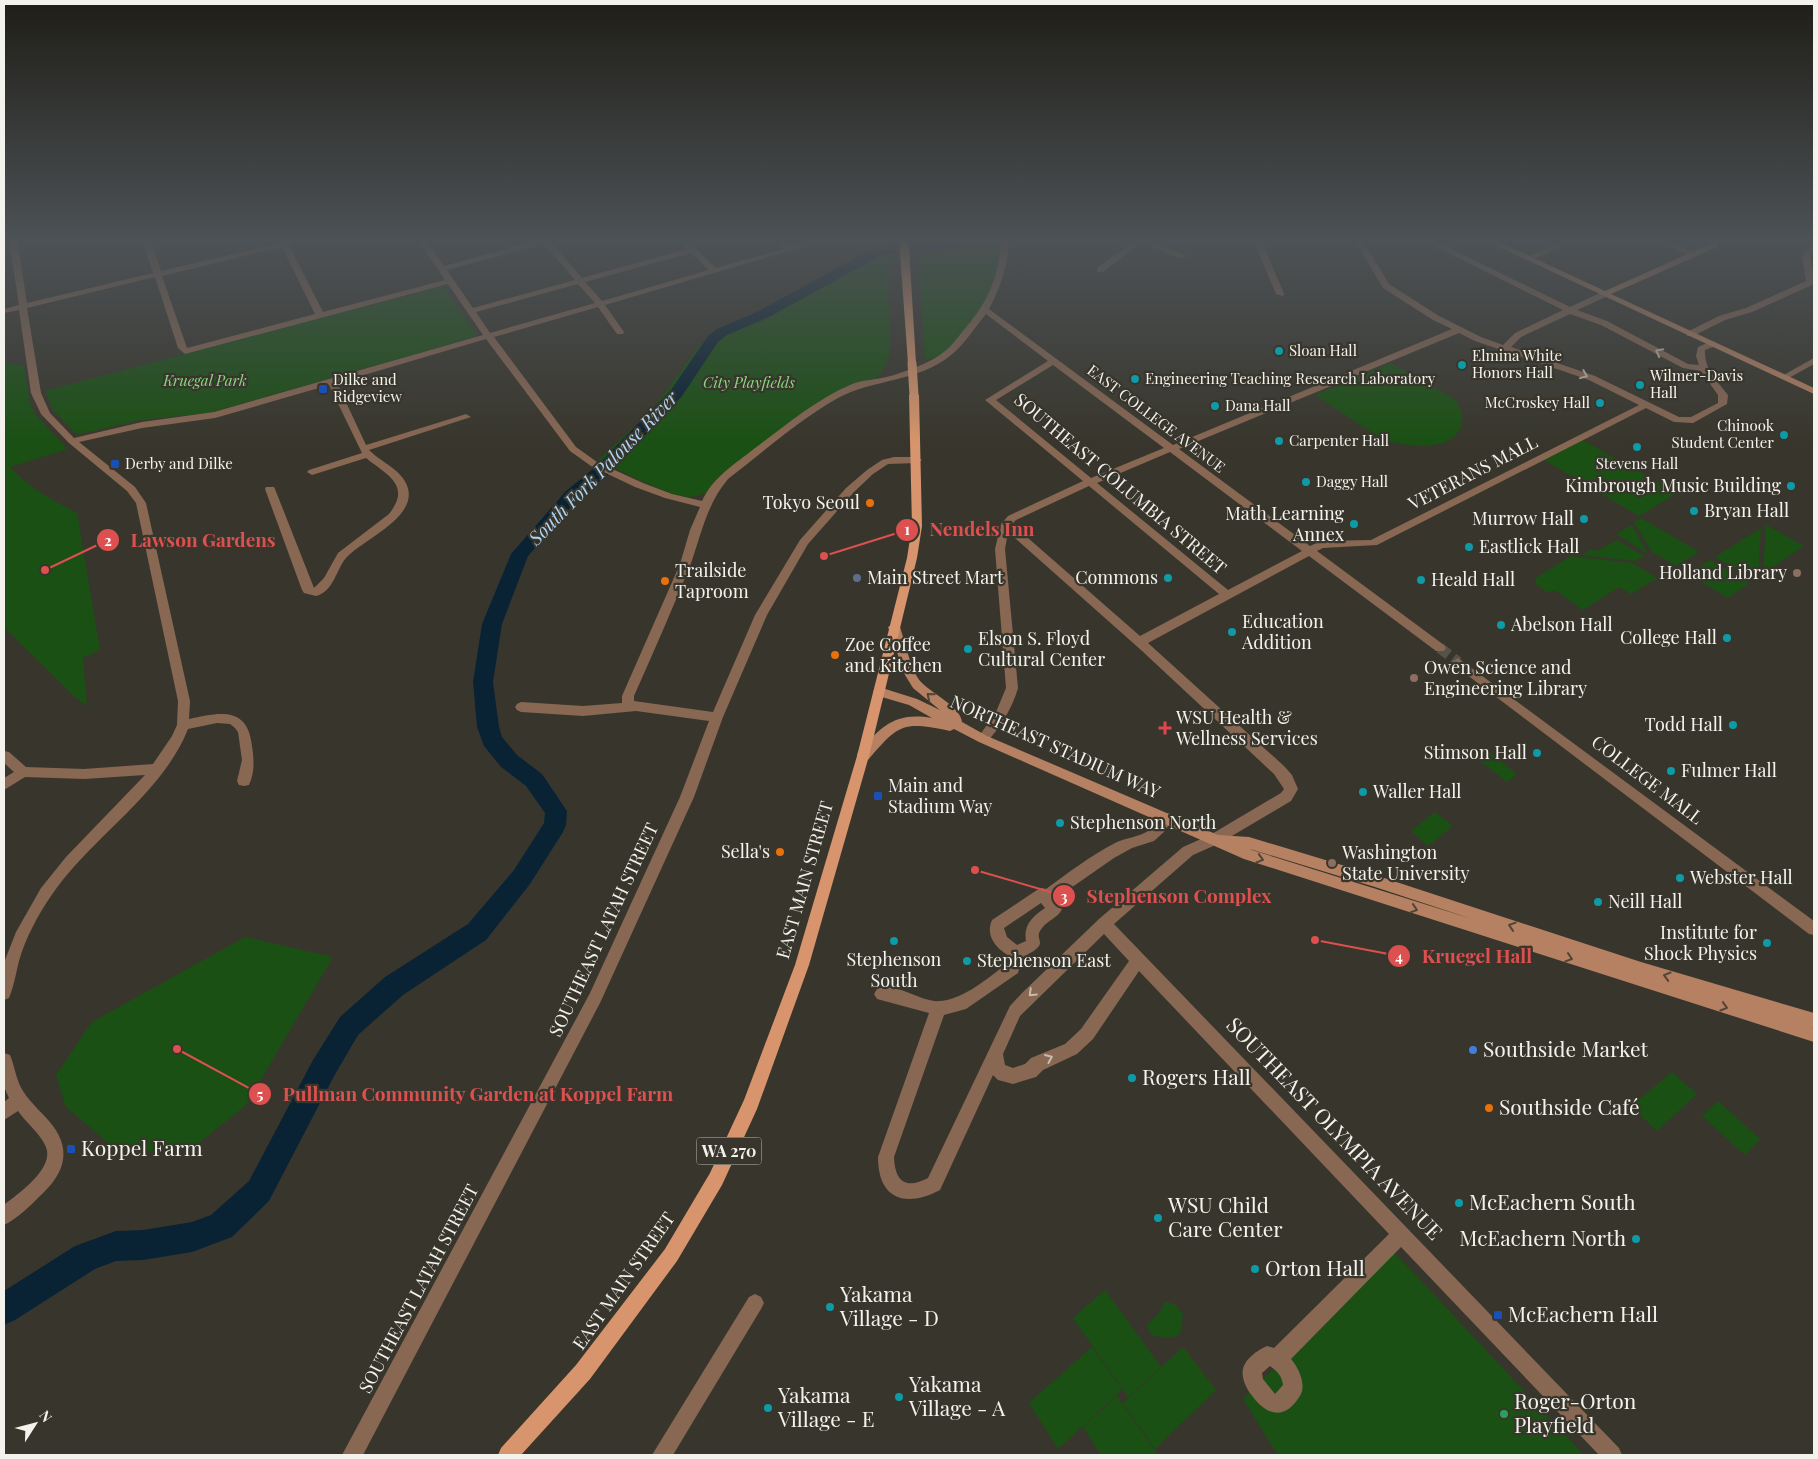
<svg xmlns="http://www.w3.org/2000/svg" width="1818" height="1459" font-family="'Playfair Display',serif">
<rect width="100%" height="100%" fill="#38362c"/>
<!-- green -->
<g fill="#1a5013">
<path d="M915 239H1001L995 276 987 298 979 313 946 353 925 361 918 249Z"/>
<path d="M894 244 895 260 890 266 888 276 890 345 889 357 881 374 870 383 811 411 712 491C704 493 696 497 689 497 670 497 618 469 598 460L649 414 699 346 712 333 769 307 864 253 875 248Z"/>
<path d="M443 286 478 336 208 413 140 420 80 434 75 433 53 410 45 391Z"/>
<path d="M4 363 24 366 30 403 35 414 67 449 10 467C29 488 52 500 77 513L100 650 83 658 87 706 76 698 4 627Z"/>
<path d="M1391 363C1407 372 1423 381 1438 390 1444 393 1451 396 1455 400 1460 405 1462 414 1462 421 1458 455 1402 447 1381 438L1315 395Z"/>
<path d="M1579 438 1677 493 1639 516 1541 458Z"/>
<path d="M1641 518 1699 552 1676 566 1652 552 1634 522Z"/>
<path d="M1632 525 1648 554 1616 534Z"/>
<path d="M1766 525 1804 546 1764 573 1763 572Z"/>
<path d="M1761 528 1758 576 1754 580 1715 557Z"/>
<path d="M1617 540 1644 556 1636 561 1581 555 1592 549 1597 551Z"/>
<path d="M1571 556 1632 563 1657 578 1631 594 1619 587 1583 610 1555 590 1548 593 1536 584V578Z"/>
<path d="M1710 560 1749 583 1728 598 1695 578 1706 571 1699 567Z"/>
<path d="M1483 747 1517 774 1507 782 1472 755Z"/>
<path d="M1435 812 1453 826 1428 846 1411 831Z"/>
<path d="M245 937 333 957 246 1105 190 1150 119 1152 66 1107 56 1075 92 1022Z"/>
<path d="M1672 1072 1697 1094 1657 1131 1631 1106Z"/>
<path d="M1718 1101 1760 1139 1745 1155 1702 1116Z"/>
<path d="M1393 1251 1584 1455H1278L1243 1399Z"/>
<path d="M1105 1290 1161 1367 1128 1397 1073 1318Z"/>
<path d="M1167 1302 1176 1305 1183 1315 1180 1334C1169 1340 1162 1337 1151 1335L1147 1325 1161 1311 1164 1303Z"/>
<path d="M1092 1347 1122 1390 1058 1449 1029 1403Z"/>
<path d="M1183 1347 1216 1390 1155 1449 1123 1403Z"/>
<path d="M1117 1396 1158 1455H1101L1083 1427Z"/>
</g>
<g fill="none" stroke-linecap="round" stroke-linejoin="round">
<!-- river -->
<path fill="#092335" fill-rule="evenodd" d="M950 239H965L956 248 951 249 882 255 769 317 727 335 718 342 682 396 610 473 578 499 528 556 502 624 493 682 499 727 502 737 517 755 542 774 567 811 566 825 563 832 530 884 486 940 403 995 358 1035 333 1078 269 1201 232 1237 192 1252 143 1260 116 1261 95 1269 15 1320 4 1325V1291L75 1246 86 1242 116 1231 143 1230 192 1222 211 1215 249 1181 313 1060 340 1017 385 977 468 924 514 870 544 823 545 813 526 786 501 767 484 746 477 727 473 682 482 624 511 554 566 491 598 465 671 390 708 336 717 329 759 311 874 248 948 241Z"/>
<!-- street-tunnel -->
<path stroke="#545249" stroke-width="11" stroke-dasharray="11 5.5" stroke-linecap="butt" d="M1440 648 1458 662"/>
<!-- street -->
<g fill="#886753" fill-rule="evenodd">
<path d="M9 239H17L27 303 153 273 142 239H150L161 271 280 243 278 239H286L323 312 445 280 417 239H425L444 266 540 239H557L551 242 582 278 687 249 677 239H686L716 268 784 249 774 239H783L790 247 817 239H830L605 305 624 332 623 334H617L598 307 494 337 576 447 597 462 643 483 672 494 702 501C713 477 735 464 755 448 785 426 815 400 850 385 863 379 880 380 894 375 911 369 931 363 945 351 952 346 957 338 963 331 988 302 999 278 1001 239H1009C1008 265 1001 286 989 309L1173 445 1452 329 1433 320 1383 288 1354 239H1362L1389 284 1439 316 1481 337 1503 345 1515 333 1563 310 1420 239H1431L1570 307 1602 292H1608V296L1577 310 1607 321 1688 364 1699 365 1696 356 1698 347 1709 342H1715V346L1705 350C1704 369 1717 381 1728 395L1727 404 1693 423 1674 422 1646 408 1377 545 1323 548 1317 551 1444 645 1446 648 1444 651H1436L1309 556 1148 643 1284 766 1292 775 1298 789 1291 801 1220 843 1193 855 1114 924 1619 1448 1622 1455H1599L1401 1247 1291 1359C1298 1367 1306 1383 1301 1394 1287 1419 1269 1418 1253 1397 1247 1390 1241 1379 1243 1369 1245 1359 1259 1349 1267 1346L1274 1348 1389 1234 1139 971 1093 1039 1077 1054 1043 1070 1036 1077 1013 1084 998 1080 993 1075 940 1190C906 1208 878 1200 878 1157L929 1013 877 999 874 994 877 989C897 981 921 1003 940 1001 965 999 987 978 1007 964L1009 956C996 948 985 936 992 920L1037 890 1042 888 1046 889C1068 873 1090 856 1115 843 1125 838 1139 837 1148 831 1156 824 1159 810 1171 814L1173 818 1165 831 1154 841 1132 848 1114 858 1055 899 1062 909C1058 918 1048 920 1042 928 1031 942 1054 941 1023 957L1018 973 966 1009 944 1015 894 1157C895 1181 905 1190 928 1178L1010 1006 1022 993 1099 919 1183 847 1210 835 1281 793 1284 789 1274 774 1141 650 1008 532 1005 549 1018 688C1012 709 1001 726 987 742H979L977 739 996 712 1006 688 995 549 1001 524 1008 516 1083 481 985 400 1048 361 986 314C975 327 964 345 951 355 919 382 873 379 838 398 799 420 763 452 728 479 706 505 701 536 690 566 672 610 653 653 634 696V701L713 712 755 615 800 540 846 488 867 470 882 460 894 457H917L922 460 917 463 888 464 873 474 854 492 808 544 767 615 723 717 694 797 600 1003 363 1455H342L590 993 680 797 709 721 636 711 583 716 521 712 517 710 515 707 517 704 521 702 583 706 622 703V696L680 564 690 530 700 507 665 498 635 487 591 466 570 451 486 339 337 383 366 445 463 415 466 414 471 417 369 450C379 460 393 466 402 477 430 513 364 538 346 558 336 570 334 591 316 596L304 593 302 590 265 489 266 487H274L275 489 314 588 324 578 338 553 389 514C412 485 387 475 366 458L312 475 307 472 309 470 362 453 329 385 215 418 142 428 79 442 135 487 146 503 190 701 189 719C220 712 248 706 252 746 254 760 255 772 249 785L244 786 239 785 237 781 242 760 238 732 235 728 230 724 217 723 188 729C162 795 90 838 51 896 38 915 25 939 19 961 16 973 14 986 9 998L4 1000 5 960 16 932 41 888 66 857 145 775 84 779 25 777 4 790V778L14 772 4 763V751L9 752 26 767 84 769 153 764 172 736 177 725 178 701 136 503 127 491 69 443 41 414 31 393 19 310 4 313V309L19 305ZM544 244 575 280 473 308 447 270ZM282 247 315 314 187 348 162 276ZM691 253 709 270 602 301 585 282ZM155 277 178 348 185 354 448 284 483 335 214 412 142 422 74 438 50 413 41 393 27 308ZM578 284 595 303 490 333 476 312ZM1570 314 1601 325 1683 368 1701 371 1718 395V403L1691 417H1679L1595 376 1511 347 1521 337ZM1459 333 1475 341 1589 380 1639 405 1371 540 1321 541 1310 546 1179 449ZM1053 365 1164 448 1091 478 996 400ZM1170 452 1302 551 1228 590 1097 483ZM1089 486 1219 594 1140 636 1012 524 1016 520ZM1041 903 1045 908C1033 916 1023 925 1026 941L1017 945 1007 937 1004 928ZM1104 934 1129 961 1081 1029 1065 1044 1031 1058 1025 1064 1013 1068 1005 1065 1003 1054 1020 1016ZM1270 1366C1277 1371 1282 1376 1283 1385L1275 1394 1263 1379 1262 1373Z"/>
<path d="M1132 239H1146L1187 256 1180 258 1141 243 1103 272H1097V268L1134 241Z"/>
<path d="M1253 239H1261L1284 294 1283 296 1276 294Z"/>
<path d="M1567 239H1578L1530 261 1523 259Z"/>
<path d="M1653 239H1664L1697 254 1690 256Z"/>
<path d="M1811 246H1814V252L1810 256 1814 277 1812 285 1752 312 1725 320 1693 336H1687V332L1719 316 1746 308 1806 281 1802 256Z"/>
<path d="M1814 358V364L1787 379H1781L1780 377Z"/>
<path d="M1458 658 1814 921V935L1809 934 1454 665 1452 662Z"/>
<path d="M4 1053 10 1055C15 1067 16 1080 23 1091 31 1104 44 1114 53 1126 73 1153 62 1176 40 1196 30 1206 17 1219 4 1225V1205C19 1193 57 1167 45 1145 39 1132 26 1123 18 1111L4 1120V1102L9 1098 4 1087Z"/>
<path d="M755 1294 761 1297 764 1303 761 1309 673 1455H652L749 1297Z"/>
</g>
<!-- secondary -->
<g fill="#b58162" fill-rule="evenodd">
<path d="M295 239H310L285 246 281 244Z"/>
<path d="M1482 239H1493L1605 291 1710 244 1711 239H1719L1717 247 1611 294 1814 388V394Z"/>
<path d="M894 623 900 627C905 642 911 671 921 682 931 693 961 707 962 722L987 736 1218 835 1249 837 1375 875 1641 962 1814 1013V1027H1812L1814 1028V1042L1244 859 979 742 954 729 950 731C902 721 899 724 868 760H858L857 756 858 752C883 726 894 712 932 718L909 705 875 695 873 692 875 689 879 687 917 699 940 710 913 688 905 675 888 627ZM1250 849 1375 887 1472 919 1252 850Z"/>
</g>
<!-- primary -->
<g fill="#d8956d" fill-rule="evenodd">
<path d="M899 239H907L909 247 916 363 912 366 908 363Z"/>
<path d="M914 392 919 395 922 526 917 558 869 756 809 965 757 1109 722 1185 677 1261 590 1379 521 1455H498L501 1448 576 1365 665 1249 710 1173 744 1100 795 965 857 756 907 558 912 526 909 395Z"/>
</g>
<!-- primary-bridge -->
<path stroke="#d8956d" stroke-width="9" d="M912 363 914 395"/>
</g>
<!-- one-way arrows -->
<defs><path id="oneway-chevron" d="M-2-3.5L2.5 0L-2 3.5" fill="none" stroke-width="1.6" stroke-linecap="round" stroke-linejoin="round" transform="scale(1.25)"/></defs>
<g stroke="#c8baaf">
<use href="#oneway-chevron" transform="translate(1659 352) rotate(-153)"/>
<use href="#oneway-chevron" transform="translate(1584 375) rotate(22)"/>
<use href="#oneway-chevron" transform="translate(1032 993) rotate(136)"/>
<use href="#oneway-chevron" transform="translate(1049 1058) rotate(-23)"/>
</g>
<g stroke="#514537">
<use href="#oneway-chevron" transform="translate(930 696) rotate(-141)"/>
<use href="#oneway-chevron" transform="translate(1260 859) rotate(17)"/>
<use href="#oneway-chevron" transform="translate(1414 909) rotate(18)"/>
<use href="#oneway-chevron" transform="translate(1512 926) rotate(-162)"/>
<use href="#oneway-chevron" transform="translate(1569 958) rotate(18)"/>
<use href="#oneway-chevron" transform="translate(1667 976) rotate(-164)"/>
<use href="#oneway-chevron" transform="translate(1724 1007) rotate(17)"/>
</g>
<!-- sky -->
<linearGradient id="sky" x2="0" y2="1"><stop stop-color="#1f1e18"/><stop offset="0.54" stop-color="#4d5256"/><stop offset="1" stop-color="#4d5256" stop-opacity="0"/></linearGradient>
<rect width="1818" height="444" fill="url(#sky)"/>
<!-- markers -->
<g fill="#0f9aa8" stroke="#38362c" stroke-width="2">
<circle cx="1279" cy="351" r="5"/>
<circle cx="1462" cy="365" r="5"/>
<circle cx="1135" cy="379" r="5"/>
<circle cx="1640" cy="385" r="5"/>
<circle cx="1600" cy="403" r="5"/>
<circle cx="1215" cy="406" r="5"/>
<circle cx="1784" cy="435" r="5"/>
<circle cx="1279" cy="441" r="5"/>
<circle cx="1637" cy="447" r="5"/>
<circle cx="1306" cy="482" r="5"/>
<circle cx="1791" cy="486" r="5"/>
<circle cx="1694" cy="511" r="5"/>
<circle cx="1584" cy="519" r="5"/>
<circle cx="1354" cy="524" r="5"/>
<circle cx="1469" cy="547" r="5"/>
<circle cx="1168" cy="578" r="5"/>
<circle cx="1421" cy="580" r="5"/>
<circle cx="1501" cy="625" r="5"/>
<circle cx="1232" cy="632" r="5"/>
<circle cx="1727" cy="638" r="5"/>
<circle cx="968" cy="649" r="5"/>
<circle cx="1733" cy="725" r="5"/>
<circle cx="1537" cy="753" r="5"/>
<circle cx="1671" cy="771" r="5"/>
<circle cx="1363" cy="792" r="5"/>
<circle cx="1060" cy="823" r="5"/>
<circle cx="1680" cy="878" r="5"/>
<circle cx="1598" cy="902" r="5"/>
<circle cx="894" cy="941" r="5"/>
<circle cx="1767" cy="943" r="5"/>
<circle cx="967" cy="961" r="5"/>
<circle cx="1132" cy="1078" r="5"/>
<circle cx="1459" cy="1203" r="5"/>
<circle cx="1158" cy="1218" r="5"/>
<circle cx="1636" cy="1239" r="5"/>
<circle cx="1255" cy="1269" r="5"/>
<circle cx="830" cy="1307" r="5"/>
<circle cx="899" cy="1397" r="5"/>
<circle cx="768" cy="1408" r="5"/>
</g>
<g fill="#1a4fb4" stroke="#38362c" stroke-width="2">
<rect x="318" y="384" width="10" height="10" rx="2.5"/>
<rect x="110" y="459" width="10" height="10" rx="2.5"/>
<rect x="873" y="791" width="10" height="10" rx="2.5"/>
<rect x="66" y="1144" width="10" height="10" rx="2.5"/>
<rect x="1493" y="1310" width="10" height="10" rx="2.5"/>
</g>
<g fill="#e8710a" stroke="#38362c" stroke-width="2">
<circle cx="870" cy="503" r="5"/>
<circle cx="665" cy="581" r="5"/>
<circle cx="835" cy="655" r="5"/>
<circle cx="780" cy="852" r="5"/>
<circle cx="1489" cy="1108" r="5"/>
</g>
<g fill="#8d6e63" stroke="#38362c" stroke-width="2">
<circle cx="1797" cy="573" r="5"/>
<circle cx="1414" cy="678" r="5"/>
<circle cx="1332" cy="863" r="5"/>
</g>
<circle fill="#5c6f8a" stroke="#38362c" stroke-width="2" cx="857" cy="578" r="5"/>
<path fill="#e0444e" stroke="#38362c" stroke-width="2" d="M1162.5 720.5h5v5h5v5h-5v5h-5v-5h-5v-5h5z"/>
<circle fill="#3f7fe0" stroke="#38362c" stroke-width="2" cx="1473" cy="1050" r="5"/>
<circle fill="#2e9e5b" stroke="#38362c" stroke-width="2" cx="1504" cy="1414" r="5"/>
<g text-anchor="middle" stroke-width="4.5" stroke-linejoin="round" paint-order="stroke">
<!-- far-poi labels -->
<g font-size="15" fill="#f3f2ec" stroke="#38362c" text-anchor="start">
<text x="1289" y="356">Sloan Hall</text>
<text x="1472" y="361">Elmina White<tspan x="1472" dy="17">Honors Hall</tspan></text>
<text x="1650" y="381">Wilmer-Davis<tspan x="1650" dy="17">Hall</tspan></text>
<text x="1145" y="384">Engineering Teaching Research Laboratory</text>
<text x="333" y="385">Dilke and<tspan x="333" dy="17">Ridgeview</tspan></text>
<text x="1590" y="408" text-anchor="end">McCroskey Hall</text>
<text x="1225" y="411">Dana Hall</text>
<text x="1774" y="431" text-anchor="end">Chinook<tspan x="1774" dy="17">Student Center</tspan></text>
<text x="1289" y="446">Carpenter Hall</text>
<text x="125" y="469">Derby and Dilke</text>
<text x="1637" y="469" text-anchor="middle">Stevens Hall</text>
<text x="1316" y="487">Daggy Hall</text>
</g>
<!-- far-park labels -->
<g font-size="15" font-style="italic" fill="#88d87e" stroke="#38362c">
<text x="205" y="386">Kruegal Park</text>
<text x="749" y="388">City Playfields</text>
</g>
<!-- far-street labels -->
<g font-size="15" fill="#f3f2ec" stroke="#38362c">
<text transform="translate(1156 419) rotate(37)" y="5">EAST COLLEGE AVENUE</text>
</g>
<!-- shield labels -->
<rect fill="#38362c" stroke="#bbbab2" stroke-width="1" x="696.5" y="1137.5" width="65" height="27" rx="4"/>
<g font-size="16" font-weight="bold" fill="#f3f2ec">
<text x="729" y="1157">WA 270</text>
</g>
<!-- street labels -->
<g font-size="18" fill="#f3f2ec" stroke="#38362c">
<text transform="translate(1473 473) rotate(-27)" y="6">VETERANS MALL</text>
<text transform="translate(1120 484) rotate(40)" y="6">SOUTHEAST COLUMBIA STREET</text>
<text transform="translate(1055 747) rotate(24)" y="6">NORTHEAST STADIUM WAY</text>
<text transform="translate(1647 780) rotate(37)" y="6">COLLEGE MALL</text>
<text transform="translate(805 880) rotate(-74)" y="6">EAST MAIN STREET</text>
<text transform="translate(604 930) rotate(-65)" y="6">SOUTHEAST LATAH STREET</text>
<text transform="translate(624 1281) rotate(-55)" y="6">EAST MAIN STREET</text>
<text transform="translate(419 1289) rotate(-62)" y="6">SOUTHEAST LATAH STREET</text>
</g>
<!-- poi labels -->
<g font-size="18" fill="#f3f2ec" stroke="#38362c" text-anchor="start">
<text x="1781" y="492" text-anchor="end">Kimbrough Music Building</text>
<text x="860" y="509" text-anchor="end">Tokyo Seoul</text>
<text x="1704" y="517">Bryan Hall</text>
<text x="1344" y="520" text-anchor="end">Math Learning<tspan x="1344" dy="21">Annex</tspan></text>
<text x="1574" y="525" text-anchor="end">Murrow Hall</text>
<text x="1479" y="553">Eastlick Hall</text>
<text x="675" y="577">Trailside<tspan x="675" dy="21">Taproom</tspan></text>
<text x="1787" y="579" text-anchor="end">Holland Library</text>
<text x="867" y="584">Main Street Mart</text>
<text x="1158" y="584" text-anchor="end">Commons</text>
<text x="1431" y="586">Heald Hall</text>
<text x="1242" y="628">Education<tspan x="1242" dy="21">Addition</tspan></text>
<text x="1511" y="631">Abelson Hall</text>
<text x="1717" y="644" text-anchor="end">College Hall</text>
<text x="978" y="645">Elson S. Floyd<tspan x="978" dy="21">Cultural Center</tspan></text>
<text x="845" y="651">Zoe Coffee<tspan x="845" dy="21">and Kitchen</tspan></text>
<text x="1424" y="674">Owen Science and<tspan x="1424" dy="21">Engineering Library</tspan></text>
<text x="1176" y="724">WSU Health &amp;<tspan x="1176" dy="21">Wellness Services</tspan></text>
<text x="1723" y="731" text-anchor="end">Todd Hall</text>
<text x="1527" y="759" text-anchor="end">Stimson Hall</text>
<text x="1681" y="777">Fulmer Hall</text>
<text x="888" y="792">Main and<tspan x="888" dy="21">Stadium Way</tspan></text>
<text x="1373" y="798">Waller Hall</text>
<text x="1070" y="829">Stephenson North</text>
<text x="770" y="858" text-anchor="end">Sella's</text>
<text x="1342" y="859">Washington<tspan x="1342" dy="21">State University</tspan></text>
<text x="1690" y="884">Webster Hall</text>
<text x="1608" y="908">Neill Hall</text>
<text x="1757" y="939" text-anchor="end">Institute for<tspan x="1757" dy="21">Shock Physics</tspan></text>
<text x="894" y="966" text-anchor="middle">Stephenson<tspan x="894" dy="21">South</tspan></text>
<text x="977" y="967">Stephenson East</text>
</g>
<!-- water labels -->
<g font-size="19" font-style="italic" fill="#aed4f2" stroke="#38362c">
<text transform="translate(603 468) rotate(-46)" y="7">South Fork Palouse River</text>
</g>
<!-- near-poi labels -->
<g font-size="21" fill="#f3f2ec" stroke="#38362c" text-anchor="start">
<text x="1483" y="1057">Southside Market</text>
<text x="1142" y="1085">Rogers Hall</text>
<text x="1499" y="1115">Southside Café</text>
<text x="81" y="1156">Koppel Farm</text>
<text x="1469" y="1210">McEachern South</text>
<text x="1168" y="1213">WSU Child<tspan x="1168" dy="24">Care Center</tspan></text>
<text x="1626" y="1246" text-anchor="end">McEachern North</text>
<text x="1265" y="1276">Orton Hall</text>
<text x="840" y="1302">Yakama<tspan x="840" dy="24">Village - D</tspan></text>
<text x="1508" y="1322">McEachern Hall</text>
<text x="909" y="1392">Yakama<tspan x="909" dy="24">Village - A</tspan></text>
<text x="778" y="1403">Yakama<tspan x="778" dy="24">Village - E</tspan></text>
<text x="1514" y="1409">Roger-Orton<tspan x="1514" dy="24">Playfield</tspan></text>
</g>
<!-- near-street labels -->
<g font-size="21" fill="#f3f2ec" stroke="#38362c">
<text transform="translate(1334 1129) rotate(46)" y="7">SOUTHEAST OLYMPIA AVENUE</text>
</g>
</g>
<!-- callouts -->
<path fill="none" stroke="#dc504f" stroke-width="2" d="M824 556L907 530M45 570L108 540M975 870L1064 896M1315 940L1399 956M177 1049L260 1094"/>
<g fill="#dc504f" stroke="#38362c" stroke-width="2">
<circle cx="824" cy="556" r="5"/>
<circle cx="45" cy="570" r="5"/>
<circle cx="975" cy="870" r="5"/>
<circle cx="1315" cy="940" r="5"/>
<circle cx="177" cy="1049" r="5"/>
<circle cx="907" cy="530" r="12"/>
<circle cx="108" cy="540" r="12"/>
<circle cx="1064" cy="896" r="12"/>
<circle cx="1399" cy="956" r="12"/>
<circle cx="260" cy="1094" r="12"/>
</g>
<g font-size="15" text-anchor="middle" font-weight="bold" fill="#fff">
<text x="907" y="535">1</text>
<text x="108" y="546">2</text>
<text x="1064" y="902">3</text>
<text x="1399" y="962">4</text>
<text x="260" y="1100">5</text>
</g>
<g font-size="19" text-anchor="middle" font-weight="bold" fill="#dc504f" stroke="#38362c" stroke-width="4.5" stroke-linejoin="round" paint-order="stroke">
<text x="982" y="536">Nendels Inn</text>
<text x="203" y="547">Lawson Gardens</text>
<text x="1179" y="903">Stephenson Complex</text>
<text x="1477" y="963">Kruegel Hall</text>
<text x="478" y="1101">Pullman Community Garden at Koppel Farm</text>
</g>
<!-- border -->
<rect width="1818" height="1459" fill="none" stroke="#f3f2ec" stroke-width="10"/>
<!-- north arrow -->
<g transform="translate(35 1424) rotate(54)" stroke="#38362c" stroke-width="4" paint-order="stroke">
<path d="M0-4L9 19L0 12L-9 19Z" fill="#f3f2ec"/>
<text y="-8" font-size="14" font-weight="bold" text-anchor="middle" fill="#f3f2ec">N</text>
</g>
</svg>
